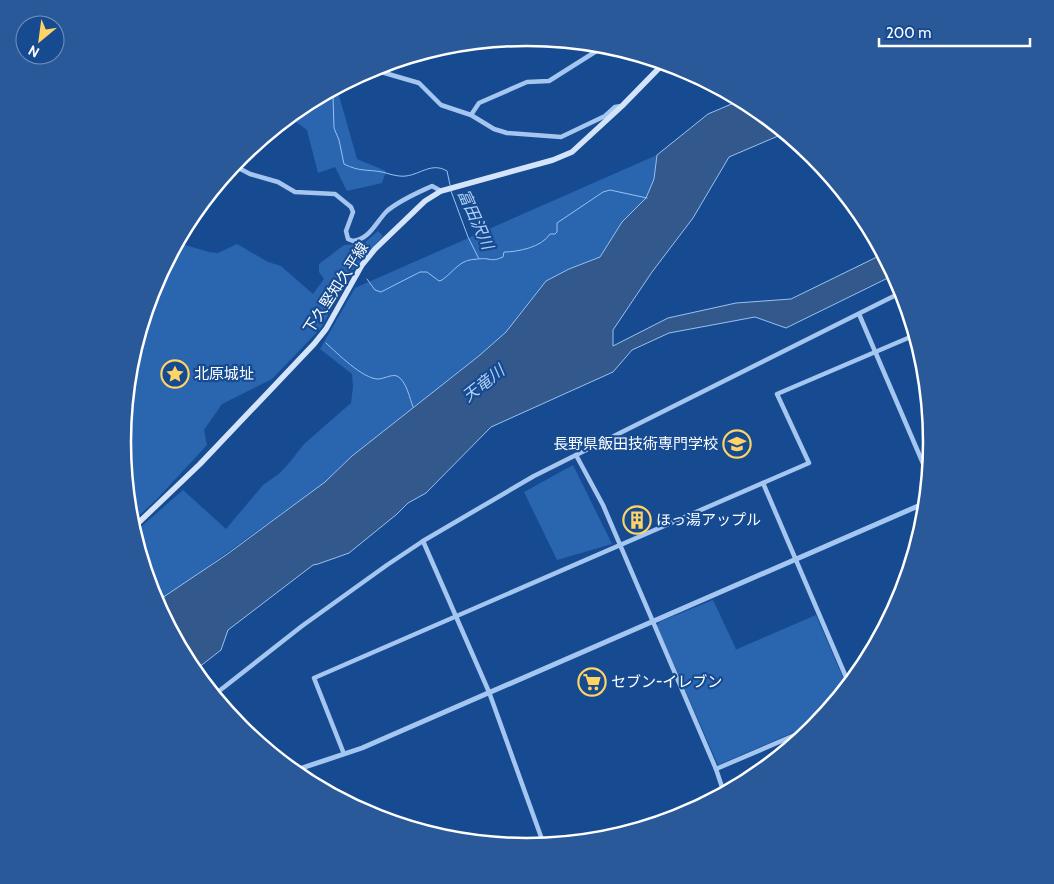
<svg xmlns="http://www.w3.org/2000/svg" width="1054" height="884" font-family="Cabin,'Noto Sans JP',sans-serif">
<rect width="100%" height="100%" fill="#174b91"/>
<!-- green -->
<g fill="#2a65af">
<path d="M369 70V74L338 92 357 159 386 171 382 183 347 191 335 167 318 173 307 130 292 119 283 122 303 106Z"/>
<path d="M657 155 654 179 646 198 622 222 600 257 569 269 546 281 506 332 480 355 352 456 325 482 157 603 153 597 134 533 183 490 226 529 263 485 280 473 290 462 304 444 351 403 353 387 352 374 320 349 355 288Z"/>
<path d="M378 231 383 236 353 270 321 328 272 379 222 404 204 430 207 445 156 500 131 523 123 442 130 363 153 287 173 250 185 245 209 252 218 253 237 244 268 262 281 266 313 294 324 279 319 272V264L344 245 363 244Z"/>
<path d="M573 465 612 544 557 560 524 492Z"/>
<path d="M713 600 736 649 735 650 816 615 847 687 818 722 718 765 657 626 659 622Z"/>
</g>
<!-- water -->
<path fill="#33598c" stroke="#98c1f2" d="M741 100 752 106 785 133 729 157 693 218 652 272 613 330V346L668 318 736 303 791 299 883 254 894 275 786 328 755 317 669 333 632 350 613 372 491 427 426 493 408 503 397 514 349 553 318 564 313 565 228 630 221 650 194 671 156 602 226 555 325 482 352 456 480 355 506 332 546 281 569 269 600 257 622 222 646 198 654 179 657 155 708 114Z"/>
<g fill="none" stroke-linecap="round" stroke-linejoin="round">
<!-- stream -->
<g stroke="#98c1f2" stroke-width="1">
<path d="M331 91 333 97 334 128 339 140 344 164C360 172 366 169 382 172 390 174 398 177 406 176 421 174 432 162 447 171L450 185"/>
<path d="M733 95 737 104"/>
<path d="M451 191 468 237 479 259C490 257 490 263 503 257L504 252C518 252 542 247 550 234H555L557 232V223L603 192 610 190 647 198"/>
<path d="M367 279 375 290 381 292 420 272H427L439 281 442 280C456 270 459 259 478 259"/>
<path d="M326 343C337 353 363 379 378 379 384 379 391 374 397 376 406 380 410 399 413 407"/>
<path d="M150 585 165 597"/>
</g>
<!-- minor -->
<g stroke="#a5c6f0" stroke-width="4.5">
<path d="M371 69 419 83 441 105 471 115 494 129 507 133 561 137 605 116 615 107 621 106"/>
<path d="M471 115 479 103 527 82 549 81 606 45"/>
<path d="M233 165 250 174 278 182 295 192 335 194 351 207 353 212 346 231 348 239 353 241C370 239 376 222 387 211 400 200 417 193 432 186L441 191"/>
<path d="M859 314 928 475"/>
<path d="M576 455 603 505 716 769 724 793"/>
<path d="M763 483 849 684"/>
<path d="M423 541 489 692 544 845"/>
<path d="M214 695 302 626 387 565 423 541 534 476 902 292"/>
<path d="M344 754 314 678 809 463 777 394 915 335"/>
<path d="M716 769 814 727"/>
<path d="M570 842 646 826"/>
</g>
<!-- tertiary -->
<path stroke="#a5c6f0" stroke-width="5" d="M293 771 362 748 925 503"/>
<!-- secondary -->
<path stroke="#d3e4fb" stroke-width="5.5" d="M133 528 200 464 314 344 326 329 362 265 375 249 425 201 441 191 553 160 572 152 622 106 664 63"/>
</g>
<!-- icons -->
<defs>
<g id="sight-ring" transform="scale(1.4375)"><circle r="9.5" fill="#174b91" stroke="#ffd464" stroke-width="1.5"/><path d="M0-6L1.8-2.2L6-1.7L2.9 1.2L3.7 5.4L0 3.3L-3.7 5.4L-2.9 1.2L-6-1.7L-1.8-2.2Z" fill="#ffd464"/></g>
<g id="university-ring" transform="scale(1.4375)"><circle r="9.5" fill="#174b91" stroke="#ffd464" stroke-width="1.5"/><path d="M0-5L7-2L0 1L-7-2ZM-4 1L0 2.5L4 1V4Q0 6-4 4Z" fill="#ffd464"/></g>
<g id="building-ring" transform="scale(1.4375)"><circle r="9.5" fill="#174b91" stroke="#ffd464" stroke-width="1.5"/><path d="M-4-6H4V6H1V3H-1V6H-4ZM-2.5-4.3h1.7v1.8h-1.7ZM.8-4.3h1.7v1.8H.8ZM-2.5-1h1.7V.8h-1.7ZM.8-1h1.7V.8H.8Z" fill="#ffd464"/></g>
<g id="supermarket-ring" transform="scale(1.4375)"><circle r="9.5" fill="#174b91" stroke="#ffd464" stroke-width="1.5"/><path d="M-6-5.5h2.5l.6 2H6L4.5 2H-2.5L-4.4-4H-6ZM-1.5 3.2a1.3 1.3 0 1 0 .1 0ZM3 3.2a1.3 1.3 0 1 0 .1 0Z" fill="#ffd464"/></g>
</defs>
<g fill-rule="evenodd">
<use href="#sight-ring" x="175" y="374"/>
<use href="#university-ring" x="737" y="444"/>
<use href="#building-ring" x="637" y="520"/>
<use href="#supermarket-ring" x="592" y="682"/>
</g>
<g text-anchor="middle" stroke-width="4.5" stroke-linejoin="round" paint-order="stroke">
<!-- street labels -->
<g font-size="15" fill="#fff" stroke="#174b91">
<text transform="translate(336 288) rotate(-57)" y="5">下久堅知久平線</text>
</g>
<!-- poi labels -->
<g font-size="15" fill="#fff" stroke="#174b91" text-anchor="start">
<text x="194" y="379">北原城址</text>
<text x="718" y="449" text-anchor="end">長野県飯田技術専門学校</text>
<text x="656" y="525">ほっ湯アップル</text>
<text x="611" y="687">セブン-イレブン</text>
</g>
<!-- water labels -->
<g font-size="16" font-style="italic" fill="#b1d0f7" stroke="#174b91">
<text transform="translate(476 219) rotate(66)" y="6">富田沢川</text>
<text transform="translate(483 383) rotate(-38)" y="6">天竜川</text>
</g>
</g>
<!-- crop -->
<path d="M0 0H1054V884H0ZM131 442a396 396 0 1 1 792 0a396 396 0 1 1-792 0Z" fill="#2a599a" fill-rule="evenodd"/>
<path fill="none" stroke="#fff" stroke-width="2.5" d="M131 442a396 396 0 1 1 792 0a396 396 0 1 1-792 0Z"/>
<!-- north arrow -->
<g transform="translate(40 40) rotate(209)"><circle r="24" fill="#174b91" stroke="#7493bd"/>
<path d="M0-4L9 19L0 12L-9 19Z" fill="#ffd464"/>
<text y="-8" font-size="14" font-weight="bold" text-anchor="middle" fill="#ffffff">N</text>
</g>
<!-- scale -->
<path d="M879 38v8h151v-8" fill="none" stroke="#ffffff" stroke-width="2.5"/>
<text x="886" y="38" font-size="15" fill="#ffffff" stroke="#174b91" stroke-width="4" paint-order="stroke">200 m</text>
</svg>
